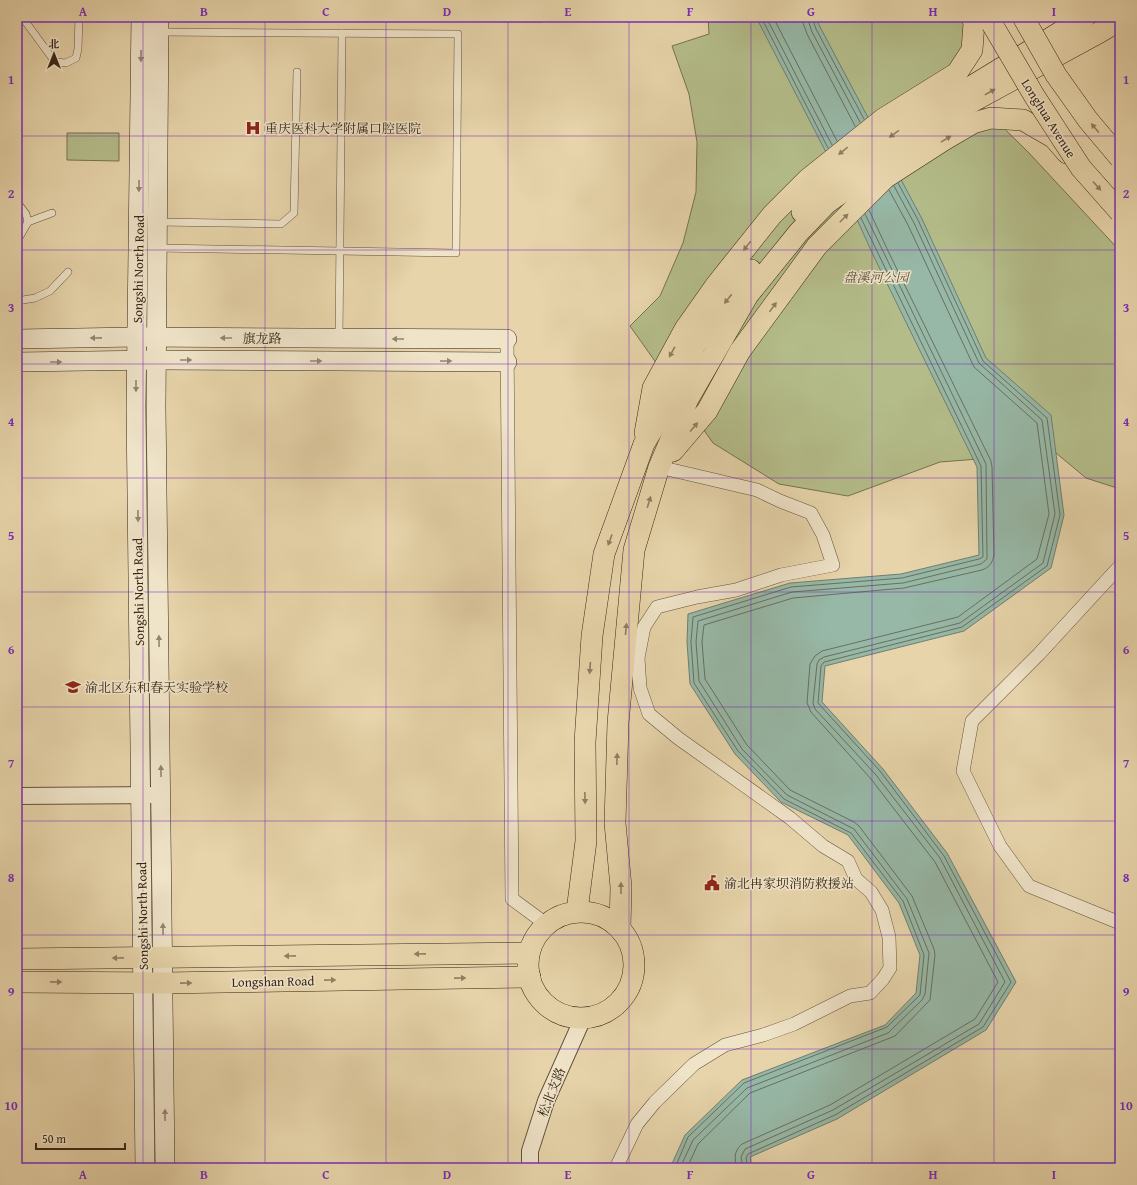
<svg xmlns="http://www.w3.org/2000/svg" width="1137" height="1185" font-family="'Gentium Book Plus','Noto Serif SC',serif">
<rect width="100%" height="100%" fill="#e7d4aa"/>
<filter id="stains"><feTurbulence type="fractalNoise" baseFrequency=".005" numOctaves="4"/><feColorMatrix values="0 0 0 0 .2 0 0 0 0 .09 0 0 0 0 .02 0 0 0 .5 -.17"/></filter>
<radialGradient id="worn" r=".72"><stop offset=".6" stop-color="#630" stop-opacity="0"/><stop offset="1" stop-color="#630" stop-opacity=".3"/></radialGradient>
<!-- green -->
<g fill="#b4bd8a" stroke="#767251">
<path d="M172 17H546L542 22 172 18Z"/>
<path d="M708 17H965L962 49 955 60 945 70 1029 153 1120 251V489L1086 478 1056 453 940 462 848 496 779 484 713 443 630 326 660 296 683 243 696 192 697 142 689 94 672 46 709 34Z"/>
<path d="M67 133H119V161L67 160Z"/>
</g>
<!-- water -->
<path fill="#97b8a7" stroke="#717e6e" d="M756 17H816L820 27 922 219 986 358 1051 415 1064 515 1051 568 964 631 825 666 822 702 883 769 947 853 1016 982 986 1030 837 1119 750 1157 752 1168H670L685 1135 742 1080 885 1025 916 993 920 955 899 903 848 835 781 802 735 754 690 684 687 642 688 614 790 583 901 574 979 555 977 467 875 259 829 158Z"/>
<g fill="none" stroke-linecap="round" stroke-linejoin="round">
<!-- shore -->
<g stroke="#677060" stroke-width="1">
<path d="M761 17 828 148"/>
<path d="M766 17 832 145"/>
<path d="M773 17 837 141"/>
<path d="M801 17 807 34 855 126"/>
<path d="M807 17 812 32 860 122"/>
<path d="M812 17 816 29 864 119"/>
<path d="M675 1168 688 1137 744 1083 887 1027 920 995 924 955 903 901 851 833 784 799 738 751 694 683 691 642 693 617 791 587 902 578 979 559 983 557 981 466 861 218"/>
<path d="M680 1168 693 1140 747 1088 888 1033 922 1000 925 994 929 953 907 899 854 829 787 795 742 749 699 681 696 642 698 621 792 592 903 583 981 564 987 559 986 464 865 214"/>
<path d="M687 1168 698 1144 750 1093 895 1036 930 1000 935 955 934 949 912 896 859 826 854 822 790 790 747 745 705 679 702 642 704 625 793 598 904 588 982 570C990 567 993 562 994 554L992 467 991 461 889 253 869 210"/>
<path d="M737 1168C734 1158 734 1151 742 1144L830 1105 975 1019 998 982 935 862 871 779 811 712 807 703 810 664 815 656 822 651 958 617 1037 559 1049 514 1037 423 974 367 908 225 889 190"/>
<path d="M743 1168 741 1157 745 1149 833 1110 979 1024 1005 982 940 858 876 775 815 709 813 703 817 664 819 660 824 657 960 623 1043 563 1055 514 1042 420 979 363 914 223 894 186"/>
<path d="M748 1168 746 1158 748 1154 835 1115 983 1027 1011 982 944 856 880 771 818 703 821 666 824 662 962 627 1047 566 1060 515 1047 418 983 361 918 220 898 183"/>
</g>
<!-- service casing -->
<g stroke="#63523c" stroke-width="8">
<g id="service">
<path d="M22 17 55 62 66 63 76 58 78 49 79 17"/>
<path d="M17 202 26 214 28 222 20 236H17"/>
<path d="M28 222 52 213"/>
<path d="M158 222 281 224 294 213 297 72"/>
<path d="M158 248 456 253 458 34 159 32"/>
<path d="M17 301 35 298 50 291 68 272"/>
<path d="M339 338 342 33"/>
</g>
</g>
<!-- minor casing -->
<g stroke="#63523c" stroke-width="14">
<g id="minor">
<path d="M507 339 512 899 546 924"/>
<path d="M1120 566 1039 654 972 721 963 771 1000 846 1029 886 1120 923"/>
<path d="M616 1168 637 1124 655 1102 694 1064 725 1045 763 1035 794 1024 850 996 870 993 883 979 890 968 889 937 882 910 871 892 856 879 848 861 823 846 790 818 678 738 649 714 640 688 638 658 644 627 657 607 697 597 736 590 781 575 833 565 823 535 811 513 780 501 757 490 659 467"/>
</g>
</g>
<!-- tertiary casing -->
<g stroke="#63523c" stroke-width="18">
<g id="tertiary">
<path d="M17 796 161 795"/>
<path d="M530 1168V1151L546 1101 583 1018"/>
</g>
</g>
<!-- secondary casing -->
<g stroke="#372718" stroke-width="20">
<g id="secondary">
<path d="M141 17 136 407 145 1168"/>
<path d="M159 17 156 407 165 1168"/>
<path d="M17 339 137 337 507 339"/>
<path d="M17 362 157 360 507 362"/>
</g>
</g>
<!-- primary casing -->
<g stroke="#372718" stroke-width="22">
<g id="primary">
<path d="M802 212 821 189 897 132 1085 17"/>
<path d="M645 433 653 388 685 329 716 285 772 215 808 179 883 119 957 73 972 50 974 23 972 17"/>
<path d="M673 451 707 411 740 351 817 246 885 178 944 140 973 123 991 118 1023 120 1054 138 1067 153"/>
<path d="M577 911 586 841 585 742 592 636 604 554 644 444 671 398 695 345 726 300 751 270"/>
<circle cx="581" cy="965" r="53"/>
<path d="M620 927 621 887 615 823 618 723 634 550 659 467 688 399 748 295 799 232 827 203 955 111 1100 32 1120 20"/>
<path d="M17 959 529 953"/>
<path d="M17 982 164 983 530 977"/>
</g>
</g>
<!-- service -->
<use href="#service" stroke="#efe3c8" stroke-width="7"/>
<!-- minor -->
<use href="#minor" stroke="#efe3c8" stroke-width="13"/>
<!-- tertiary -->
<use href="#tertiary" stroke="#efe3c8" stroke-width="16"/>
<!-- secondary -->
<use href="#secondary" stroke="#efe3c8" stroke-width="19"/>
<!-- primary -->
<use href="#primary" stroke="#e7d4aa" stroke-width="21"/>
<!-- primary-bridge casing -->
<g stroke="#372718" stroke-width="22" stroke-linecap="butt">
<g id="primary-bridge">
<path d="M1023 17 1056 75 1088 120 1120 158"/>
<path d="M992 24 1035 97 1081 168 1120 212"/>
</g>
</g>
<!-- primary-bridge -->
<use href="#primary-bridge" stroke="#e7d4aa" stroke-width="21"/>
</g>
<!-- one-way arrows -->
<defs><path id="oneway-solid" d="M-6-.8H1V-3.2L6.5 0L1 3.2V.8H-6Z"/></defs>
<g fill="#938570">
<use href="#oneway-solid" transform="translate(141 56) rotate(91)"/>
<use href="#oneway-solid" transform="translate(139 186) rotate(91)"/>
<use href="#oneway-solid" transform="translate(96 338) rotate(179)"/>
<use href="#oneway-solid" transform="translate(226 338) rotate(-180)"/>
<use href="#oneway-solid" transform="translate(398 339) rotate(-180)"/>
<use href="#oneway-solid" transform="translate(186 360)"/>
<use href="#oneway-solid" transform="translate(316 361)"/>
<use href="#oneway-solid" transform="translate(446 361)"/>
<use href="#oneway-solid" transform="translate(56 362)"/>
<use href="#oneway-solid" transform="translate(136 386) rotate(90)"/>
<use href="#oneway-solid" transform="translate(138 516) rotate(89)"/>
<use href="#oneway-solid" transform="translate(159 641) rotate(-91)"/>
<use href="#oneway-solid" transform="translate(161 771) rotate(-91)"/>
<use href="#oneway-solid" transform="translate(163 929) rotate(-91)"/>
<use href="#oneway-solid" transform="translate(165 1115) rotate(-90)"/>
</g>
<g fill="#8f7e61">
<use href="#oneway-solid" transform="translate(990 92) rotate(-29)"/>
<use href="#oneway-solid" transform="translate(1095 128) rotate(-130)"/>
<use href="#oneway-solid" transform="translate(894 134) rotate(144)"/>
<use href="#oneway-solid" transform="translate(946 139) rotate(-31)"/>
<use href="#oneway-solid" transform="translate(843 151) rotate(141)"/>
<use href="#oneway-solid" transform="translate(1097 186) rotate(48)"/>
<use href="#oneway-solid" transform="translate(844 218) rotate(-45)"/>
<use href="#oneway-solid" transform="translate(747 246) rotate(128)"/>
<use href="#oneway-solid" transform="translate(728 299) rotate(128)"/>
<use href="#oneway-solid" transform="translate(773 307) rotate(-54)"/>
<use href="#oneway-solid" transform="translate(672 352) rotate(119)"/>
<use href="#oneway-solid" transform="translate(694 427) rotate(-50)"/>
<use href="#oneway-solid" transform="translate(649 502) rotate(-73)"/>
<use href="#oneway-solid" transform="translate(610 540) rotate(110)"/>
<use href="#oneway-solid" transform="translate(626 629) rotate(-85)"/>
<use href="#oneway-solid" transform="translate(590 668) rotate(94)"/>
<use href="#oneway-solid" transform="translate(617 759) rotate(-88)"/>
<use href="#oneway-solid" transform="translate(585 798) rotate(89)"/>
<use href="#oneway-solid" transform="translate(621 888) rotate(-91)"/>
<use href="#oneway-solid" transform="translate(420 954) rotate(179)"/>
<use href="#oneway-solid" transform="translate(290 956) rotate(179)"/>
<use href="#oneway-solid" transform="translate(118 958) rotate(179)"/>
<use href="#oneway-solid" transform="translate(460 978) rotate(-1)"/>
<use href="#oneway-solid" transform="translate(330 980) rotate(-1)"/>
<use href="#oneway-solid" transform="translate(56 982) rotate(1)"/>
<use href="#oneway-solid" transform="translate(186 983) rotate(-1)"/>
</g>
<!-- grid -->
<path fill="none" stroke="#7b2cbf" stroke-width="1" stroke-opacity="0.55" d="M143 17V1168M265 17V1168M386 17V1168M508 17V1168M629 17V1168M751 17V1168M872 17V1168M994 17V1168M17 136H1120M17 250H1120M17 364H1120M17 478H1120M17 592H1120M17 707H1120M17 821H1120M17 935H1120M17 1049H1120"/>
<!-- icons -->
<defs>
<g id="hospital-bare" transform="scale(1.2)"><path d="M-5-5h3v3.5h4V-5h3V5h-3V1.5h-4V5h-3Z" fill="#8f2418" stroke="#efe3c8" stroke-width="2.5" paint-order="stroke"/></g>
<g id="school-bare" transform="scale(1.2)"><path d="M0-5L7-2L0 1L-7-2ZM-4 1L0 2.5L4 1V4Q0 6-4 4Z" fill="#8f2418" stroke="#efe3c8" stroke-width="2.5" paint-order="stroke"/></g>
<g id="civic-bare" transform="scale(1.2)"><path d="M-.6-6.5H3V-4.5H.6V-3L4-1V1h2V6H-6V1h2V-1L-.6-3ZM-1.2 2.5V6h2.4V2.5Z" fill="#8f2418" stroke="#efe3c8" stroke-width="2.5" paint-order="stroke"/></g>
</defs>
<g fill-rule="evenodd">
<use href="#hospital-bare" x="253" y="128"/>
<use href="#school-bare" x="73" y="687"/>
<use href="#civic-bare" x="712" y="883"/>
</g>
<g text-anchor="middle" stroke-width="3" stroke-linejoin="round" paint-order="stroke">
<!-- street labels -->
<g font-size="13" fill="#372718" stroke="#efe3c8">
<text transform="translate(1049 118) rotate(58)" y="5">Longhua Avenue</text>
<text transform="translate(138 269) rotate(-89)" y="5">Songshi North Road</text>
<text x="262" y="343">旗龙路</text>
<text transform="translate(138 592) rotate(-91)" y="5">Songshi North Road</text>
<text transform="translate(142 916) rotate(-91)" y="5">Songshi North Road</text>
<text transform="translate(273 981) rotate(-1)" y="5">Longshan Road</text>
<text transform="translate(551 1092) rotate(-68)" y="5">松北支路</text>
</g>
<!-- poi labels -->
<g font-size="13" fill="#372718" stroke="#efe3c8" text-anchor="start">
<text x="265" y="133">重庆医科大学附属口腔医院</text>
<text x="85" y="692">渝北区东和春天实验学校</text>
<text x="724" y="888">渝北冉家坝消防救援站</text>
</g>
<!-- park labels -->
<g font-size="13" font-style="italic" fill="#564c34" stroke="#efe3c8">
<text x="876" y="282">盘溪河公园</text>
</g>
</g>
<!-- margin -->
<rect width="1137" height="1185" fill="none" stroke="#e7d4aa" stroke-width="44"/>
<!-- north arrow -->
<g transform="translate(54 54)" stroke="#efe3c8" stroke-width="3" paint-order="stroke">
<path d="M0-3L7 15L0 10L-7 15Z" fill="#372718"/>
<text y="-6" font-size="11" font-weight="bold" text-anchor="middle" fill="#372718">北</text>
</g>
<!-- scale -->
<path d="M36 1143v6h89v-6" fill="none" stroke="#372718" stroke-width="2"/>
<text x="42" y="1143" font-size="12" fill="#372718" stroke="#efe3c8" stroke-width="3" paint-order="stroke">50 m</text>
<rect x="22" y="22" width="1093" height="1141" fill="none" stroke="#7b2cbf" stroke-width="1.5"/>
<g font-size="13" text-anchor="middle" font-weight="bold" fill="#7b2cbf">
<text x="83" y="16">A</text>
<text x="204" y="16">B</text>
<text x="326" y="16">C</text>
<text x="447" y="16">D</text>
<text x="568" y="16">E</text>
<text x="690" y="16">F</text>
<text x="811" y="16">G</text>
<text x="933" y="16">H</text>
<text x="1054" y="16">I</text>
<text x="11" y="84">1</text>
<text x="1126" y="84">1</text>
<text x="11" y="198">2</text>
<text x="1126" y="198">2</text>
<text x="11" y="312">3</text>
<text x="1126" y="312">3</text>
<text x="11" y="426">4</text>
<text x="1126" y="426">4</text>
<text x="11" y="540">5</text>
<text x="1126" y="540">5</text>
<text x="11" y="654">6</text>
<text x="1126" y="654">6</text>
<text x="11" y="768">7</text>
<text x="1126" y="768">7</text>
<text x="11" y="882">8</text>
<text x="1126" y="882">8</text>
<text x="11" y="996">9</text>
<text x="1126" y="996">9</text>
<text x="11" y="1110">10</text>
<text x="1126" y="1110">10</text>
<text x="83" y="1179">A</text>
<text x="204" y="1179">B</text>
<text x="326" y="1179">C</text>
<text x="447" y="1179">D</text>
<text x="568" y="1179">E</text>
<text x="690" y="1179">F</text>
<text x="811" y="1179">G</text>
<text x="933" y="1179">H</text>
<text x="1054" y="1179">I</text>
</g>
<rect width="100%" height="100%" filter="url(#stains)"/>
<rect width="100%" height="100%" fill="url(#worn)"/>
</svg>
